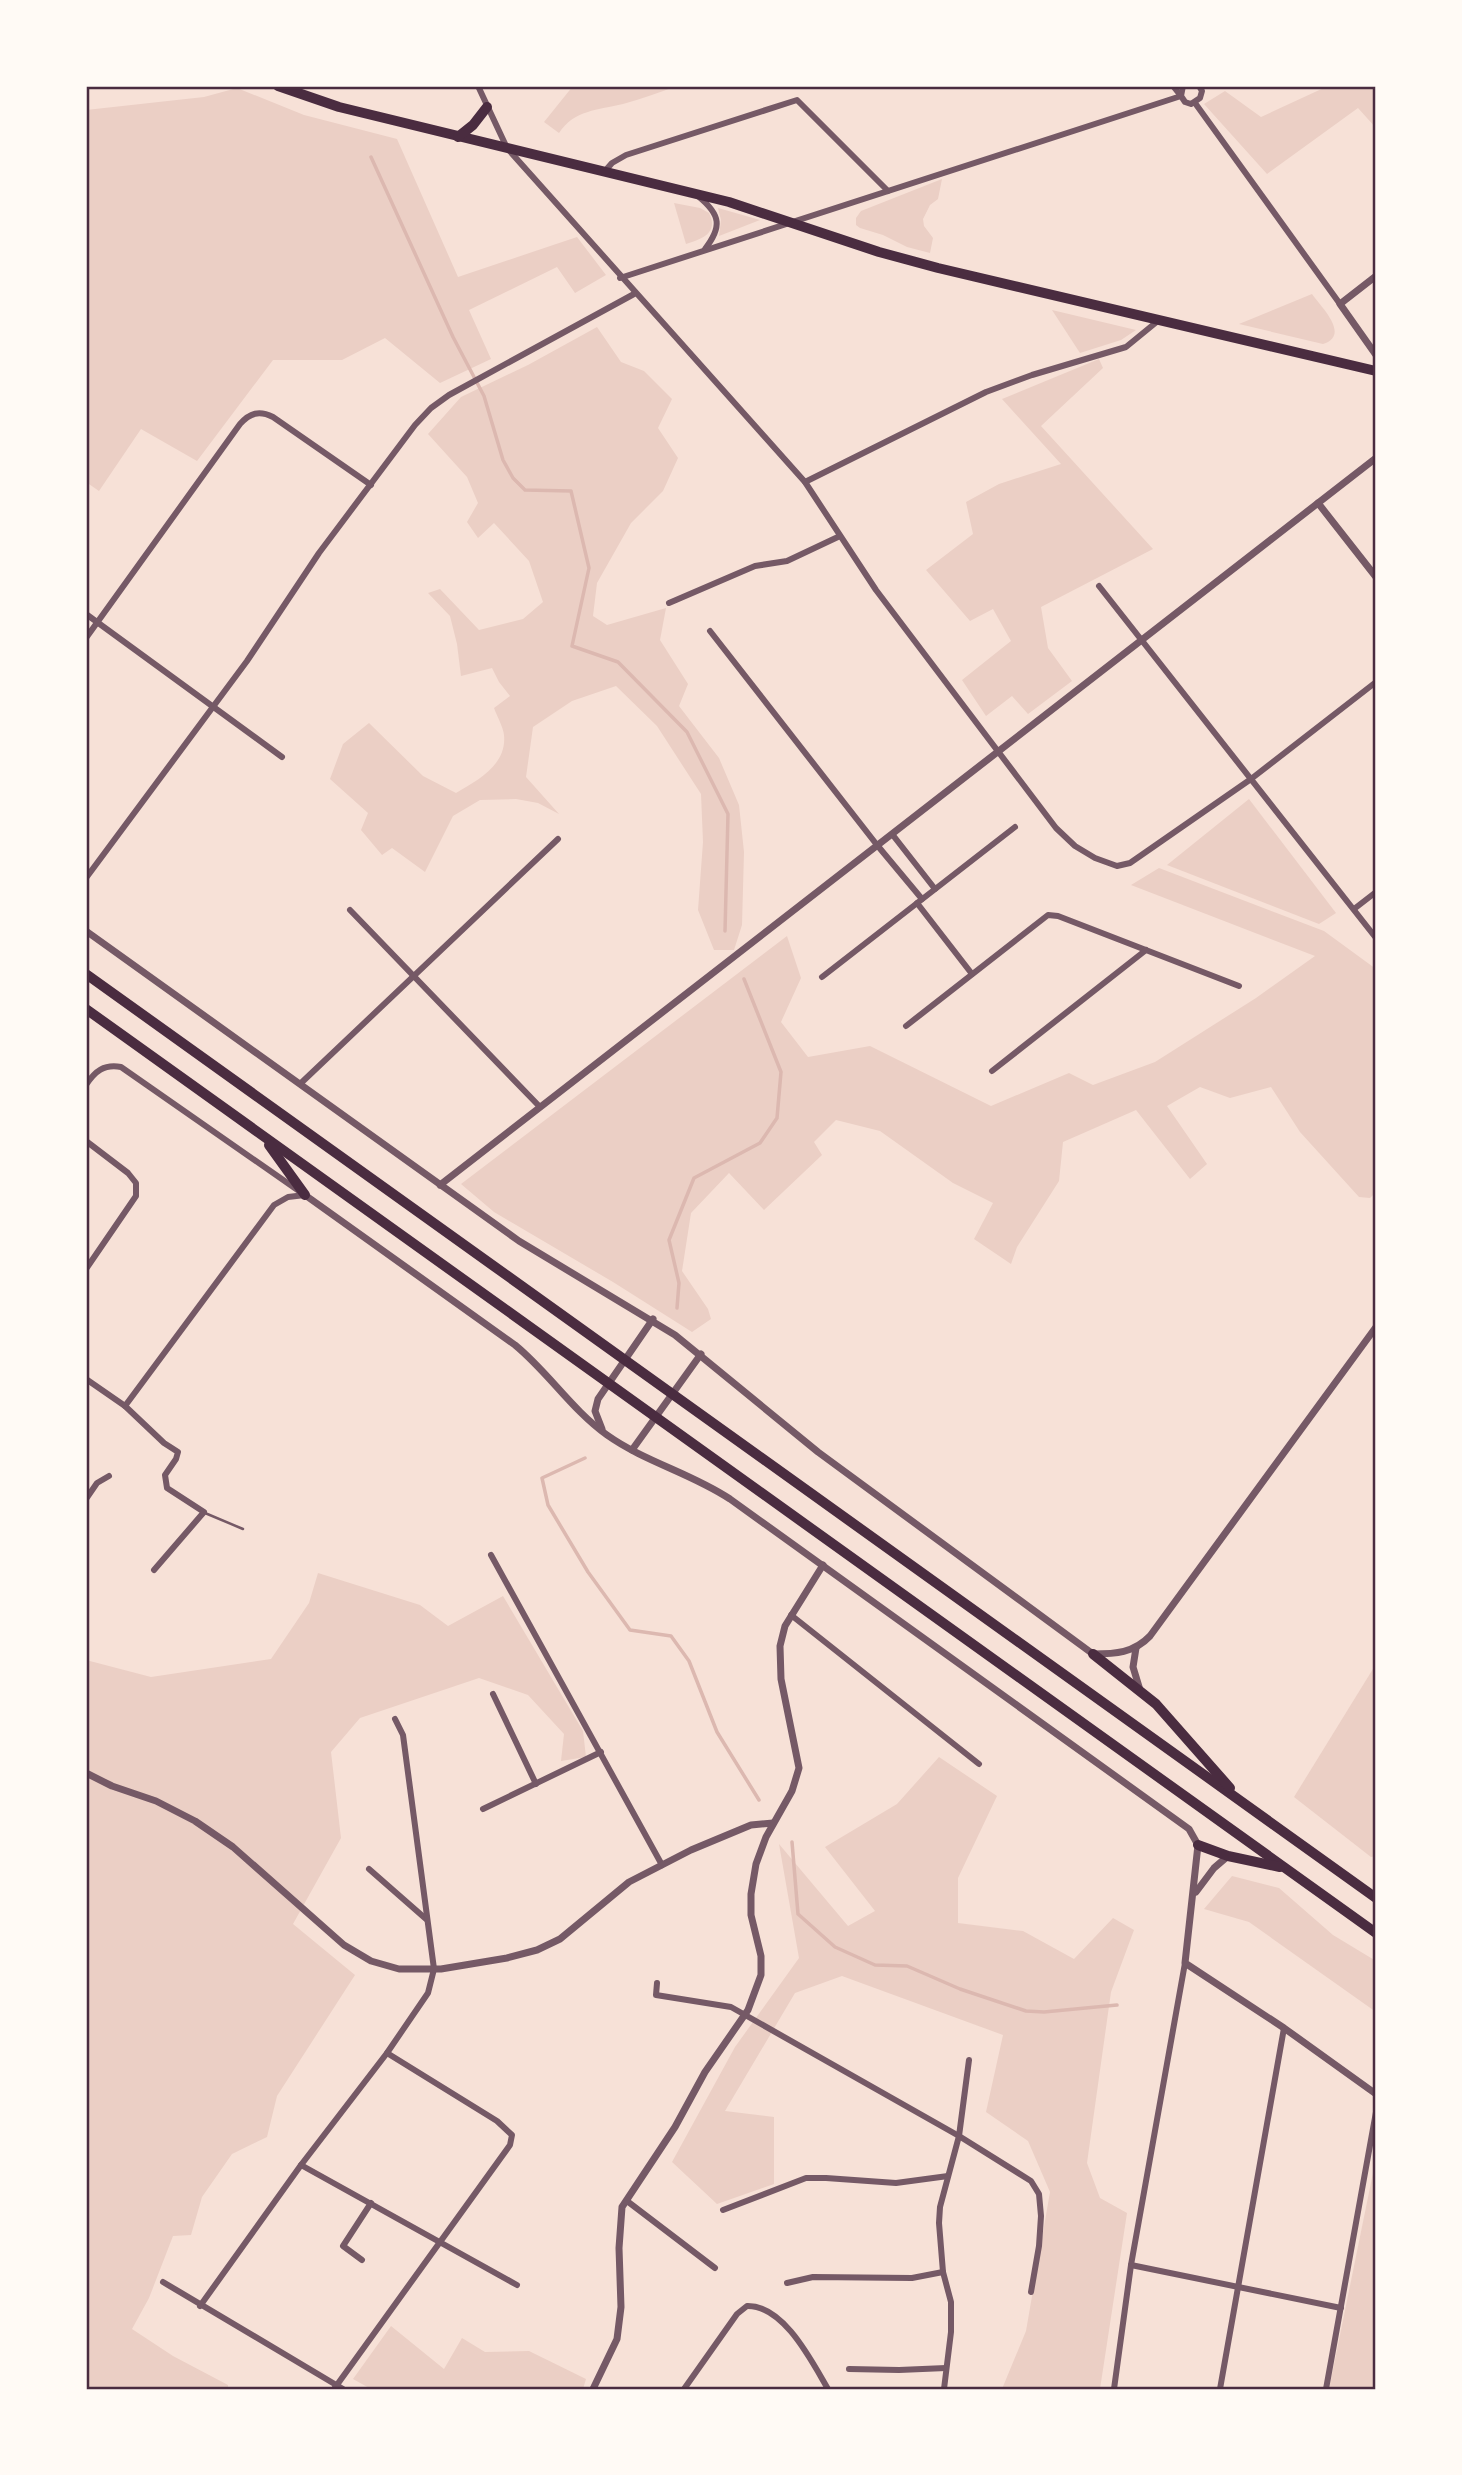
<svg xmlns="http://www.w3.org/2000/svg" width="1462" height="2475" font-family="Merriweather,serif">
<rect width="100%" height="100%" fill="#f7e1d7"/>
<!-- green -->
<g fill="#ebcfc5">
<path d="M573 86H677C660 92 641 99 623 104 598 110 574 110 559 133L544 122Z"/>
<path d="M1328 86H1376V128L1358 108 1267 174 1204 104 1225 91 1261 117Z"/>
<path d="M237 88 304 115 397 139 458 277 577 237 606 275 575 293 557 267 469 310 491 359 440 383 385 338 342 360H273L197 461 141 429 99 491 86 482V110L204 97Z"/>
<path d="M942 179 938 199 930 205 923 219 924 226 933 238 930 253 907 247 883 235 860 228 856 225V218L861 211Z"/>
<path d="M674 203 700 208 709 213C719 233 702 239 686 244Z"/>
<path d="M718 208 760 220 719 236 721 220Z"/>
<path d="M1312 294C1321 307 1351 335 1323 344L1239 324Z"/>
<path d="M1052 310 1136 330 1121 340 1080 353Z"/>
<path d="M597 327 621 362 644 371 672 399 658 428 678 458 663 491 631 523 597 583 593 616 607 625 666 608 660 640 688 684 679 706 719 758 739 805 744 852 742 925 734 950H714L698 910 703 842 701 794 657 726 616 686 572 701 533 727 526 777 559 814 538 803 516 799 480 800 453 816 425 872 392 848 382 855 361 830 368 813 330 779 343 744 369 723 423 776 456 793C478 780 507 765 504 735 503 727 497 716 494 708L510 696 499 682 492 668 461 676 457 644 450 616 428 593 440 589 479 630 523 619 543 602 529 561 494 523 478 538 467 522 478 503 467 477 428 434 461 397 528 365Z"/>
<path d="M1099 359 1103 368 1041 426 1153 549 1041 607 1048 648 1072 681 1028 714 1012 696 986 716 962 680 1011 641 993 609 970 621 926 570 973 534 966 502 999 484 1061 464 1002 399Z"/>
<path d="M1249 799 1336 913 1319 924 1167 865Z"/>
<path d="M1159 868 1324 931 1376 969V1192L1370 1198 1359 1197 1300 1132 1271 1087 1230 1098 1200 1087 1167 1106 1207 1164 1190 1179 1136 1110 1063 1142 1059 1181 1017 1247 1011 1264 974 1239 993 1203 953 1183 880 1131 836 1120 814 1142 822 1155 764 1210 729 1173 691 1213 682 1271 708 1309 711 1319 692 1332 613 1282 494 1212 461 1184 787 936 801 978 781 1022 808 1057 870 1046 991 1106 1069 1073 1093 1085 1155 1062 1256 998 1315 956 1131 885Z"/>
<path d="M318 1573 420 1605 448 1626 503 1596 583 1731 586 1757 561 1761 564 1734 528 1695 479 1678 360 1718 331 1752 341 1838 293 1924 355 1975 277 2096 267 2137 232 2154 202 2197 191 2235 173 2236 149 2298 132 2329 173 2356 228 2385V2389H86V1660L151 1677 271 1659 309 1603Z"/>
<path d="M1376 1664V1856L1371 1857 1294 1797Z"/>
<path d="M939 1757 997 1796 958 1878V1923L1023 1931 1074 1959 1113 1918 1134 1930 1111 1992 1087 2163 1100 2198 1127 2213 1100 2389H1002L1026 2331 1050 2192 1028 2141 986 2112 1003 2035 842 1976 795 1993 725 2111 774 2117V2184L717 2204 672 2162 735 2047 799 1958 779 1844 848 1926 875 1911 825 1847 897 1804Z"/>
<path d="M1232 1876 1279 1888 1333 1935 1376 1961V2012L1249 1922 1204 1909Z"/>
<path d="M1376 2158V2389H1329Z"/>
<path d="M391 2326 444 2369 462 2338 485 2352 529 2351 586 2379 583 2389H371L353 2379Z"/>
</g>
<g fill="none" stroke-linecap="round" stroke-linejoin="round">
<!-- stream -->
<g stroke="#dcb8b0" stroke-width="3.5">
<path d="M371 157 453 337 484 396 503 460 513 478 525 490 571 491 589 568 572 646 618 662 687 732 728 814 725 931"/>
<path d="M677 1308 679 1283 669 1240 694 1178 760 1143 777 1118 781 1072 744 979"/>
<path d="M585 1458 542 1478 548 1505 588 1572 630 1630 671 1636 689 1661 717 1732 759 1800"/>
<path d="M792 1842 798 1914 835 1947 875 1965 907 1966 960 1989 1026 2011 1044 2012 1117 2005"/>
</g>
<!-- service -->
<path stroke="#755966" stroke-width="2.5" d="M205 1513 243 1529"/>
<!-- minor -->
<g stroke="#755966" stroke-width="6">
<path d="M478 86 507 148 805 482 876 590 1056 828 1075 846 1095 858 1117 866 1130 863 1251 779 1376 682"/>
<path d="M1183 86 1181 96 1185 102 1191 104 1200 98 1202 91 1199 86"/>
<path d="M1195 103 1340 304"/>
<path d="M605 171 612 163 626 155 797 100 888 191"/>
<path d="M699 197C721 215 722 227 705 249"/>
<path d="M620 278 1181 96 1173 86"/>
<path d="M805 482 986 392 1032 375 1126 347 1159 320"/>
<path d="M1099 586 1376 938"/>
<path d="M669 603 755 566 787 561 840 536"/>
<path d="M86 614 282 757"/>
<path d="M710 631 877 845 922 899"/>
<path d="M86 638 240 424C250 413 259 410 273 417L371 485"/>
<path d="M892 834 935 889"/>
<path d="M86 878 247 661 319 553 415 425 431 408 449 395 634 294"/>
<path d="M917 903 972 974"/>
<path d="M1354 909 1376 892"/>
<path d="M350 910 540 1107"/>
<path d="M822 977 1015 827"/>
<path d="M906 1026 1048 915 1058 916 1239 986"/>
<path d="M992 1071 1146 950"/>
<path d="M300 1084 558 839"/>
<path d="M86 1085C95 1071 104 1064 121 1067L299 1191"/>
<path d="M86 1141 128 1173 136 1183V1196L86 1269"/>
<path d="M86 1379 125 1406 164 1443 178 1452 176 1459 165 1475 167 1488 204 1512 154 1570"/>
<path d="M125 1406 274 1205 288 1197 305 1195"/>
<path d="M86 1499 97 1483 109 1476"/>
<path d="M491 1555 662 1865"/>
<path d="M791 1615 979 1764"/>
<path d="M493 1694 536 1784"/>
<path d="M483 1809 601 1752"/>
<path d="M369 1869 426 1919"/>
<path d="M657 1983 656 1995 731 2007 959 2136 1031 2181 1039 2194 1041 2216 1039 2246 1031 2292"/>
<path d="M301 2165 517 2285"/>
<path d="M627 2201 715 2268"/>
<path d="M723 2210 806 2178H826L896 2183 948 2176"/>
<path d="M362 2260 343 2246 371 2203"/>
<path d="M1131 2265 1341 2308"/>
<path d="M163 2282 343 2389"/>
<path d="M787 2283 813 2277 912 2278 943 2272"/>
<path d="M200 2306 301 2165 387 2053 428 1993 434 1969 403 1735 395 1719"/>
<path d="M849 2369 899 2370 946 2368"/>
<path d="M334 2389 510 2145 512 2135 497 2121 387 2053"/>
<path d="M684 2389 737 2314 747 2306C784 2305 812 2362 828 2389"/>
<path d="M944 2389 951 2332V2302L943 2272 939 2223 940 2207 959 2136 969 2060"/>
<path d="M1114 2389 1131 2265 1185 1963"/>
<path d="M1220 2389 1284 2028"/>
<path d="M1326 2389 1376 2112"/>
</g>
<!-- tertiary -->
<g stroke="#755966" stroke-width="7">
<path d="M1376 276 1340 304 1376 355"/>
<path d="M1318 503 1376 577"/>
<path d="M86 931 519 1241 675 1335 818 1452 1093 1654C1115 1654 1134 1653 1150 1636L1376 1327"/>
<path d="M440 1185 1376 458"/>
<path d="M305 1195 515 1345C548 1372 572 1410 607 1435 645 1462 691 1473 730 1499L1189 1829 1198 1845 1185 1963 1284 2028 1376 2094"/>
<path d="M602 1429 595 1411 598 1399 653 1319"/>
<path d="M632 1450 701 1354"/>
<path d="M1136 1648 1133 1667 1140 1690"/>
<path d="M86 1773 112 1786 156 1801 195 1821 233 1847 344 1945 371 1961 399 1969H441L507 1958 537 1950 560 1939 629 1882 691 1850 751 1825 773 1823"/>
<path d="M1196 1892 1214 1868 1228 1856"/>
<path d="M593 2389 617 2339 621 2307 619 2248 622 2207 675 2127 705 2072 748 2010 761 1975V1956L751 1915V1894L756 1864 766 1837 792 1791 799 1768 781 1679 780 1646 785 1626 823 1565"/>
</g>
<!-- primary -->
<g stroke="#4a2c40" stroke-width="10">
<path d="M278 86 339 107 729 202 879 252 938 268 1376 371"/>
<path d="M458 137 473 125 487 107"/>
</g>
<!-- motorway -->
<g stroke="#4a2c40" stroke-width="10">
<path d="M86 974 1376 1898"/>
<path d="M86 1009 1376 1933"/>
<path d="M269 1145 305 1195"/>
<path d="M1093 1654 1156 1704 1230 1788"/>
<path d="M1198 1845 1228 1856 1280 1867"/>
</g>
</g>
<!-- border -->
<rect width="1462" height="2475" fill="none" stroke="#fffaf5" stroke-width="175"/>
<rect x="88" y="88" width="1286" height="2300" fill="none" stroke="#4a2c40" stroke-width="2.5"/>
</svg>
